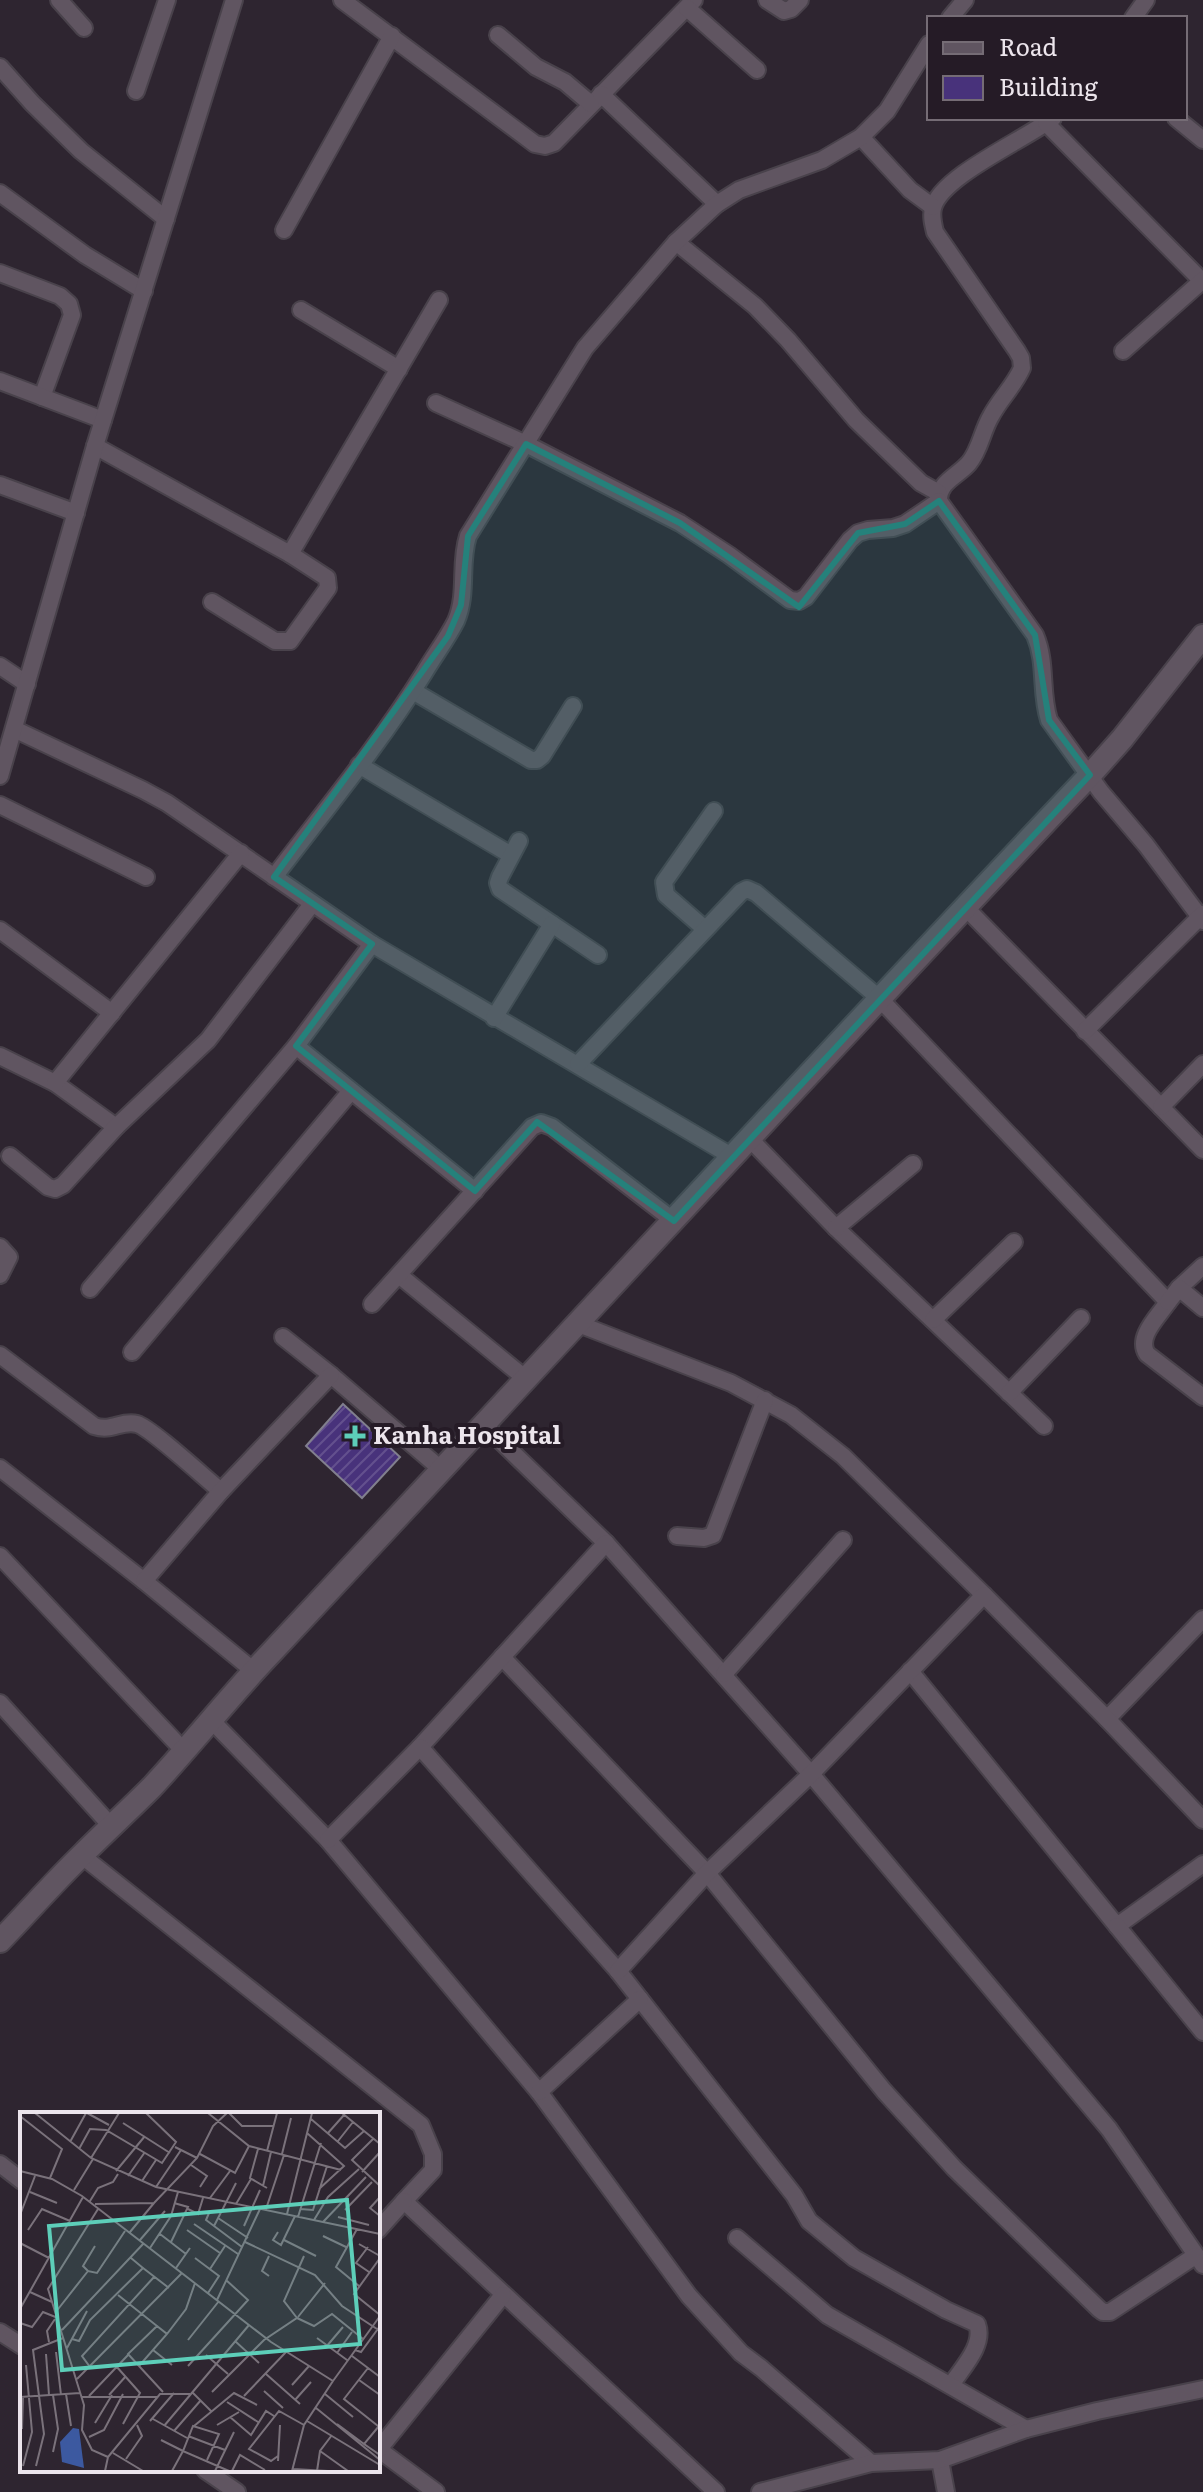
<svg xmlns="http://www.w3.org/2000/svg" width="1203" height="2492" font-family="Literata,serif">
<defs>
<pattern id="building-hatch" width="6" height="6" patternUnits="userSpaceOnUse" patternTransform="scale(2)"><rect width="6" height="6" fill="#48327b"/><path d="M-1 1l2-2M0 6l6-6M5 7l2-2" fill="none" stroke="#63508e"/></pattern>
</defs>
<rect width="100%" height="100%" fill="#2e2530"/>
<!-- building -->
<path fill="url(#building-hatch)" stroke="#817f8e" stroke-width="2" d="M343 1404 400 1457 362 1498 306 1446Z"/>
<g fill="none" stroke-linecap="round" stroke-linejoin="round">
<!-- minor casing -->
<g stroke="#49424b" stroke-width="20">
<g id="minor">
<path d="M59 0 84 28"/>
<path d="M342 0 535 144 545 146 554 143 694 0"/>
<path d="M767 0 784 11 791 9 800 0"/>
<path d="M687 8 757 70"/>
<path d="M950 18 965 0"/>
<path d="M1133 18 1146 0"/>
<path d="M498 35 536 67 565 82 591 104"/>
<path d="M0 67 32 103 81 151 166 219"/>
<path d="M136 91 167 0"/>
<path d="M601 94 717 204"/>
<path d="M1053 118C1026 139 941 176 933 208 931 216 933 224 935 232L1017 351 1021 358 1022 368C1014 386 1000 399 991 416 982 431 980 450 969 463 958 476 938 482 939 501L1035 635C1047 663 1040 692 1049 720L1101 792 1146 845 1203 921"/>
<path d="M1176 118 1203 140"/>
<path d="M1046 123 1202 281"/>
<path d="M861 137 910 190 933 207"/>
<path d="M0 193 85 255 144 291"/>
<path d="M284 230 392 36"/>
<path d="M676 242 755 306 788 340 856 420 921 483 939 493"/>
<path d="M0 273 60 296 69 304 72 315 42 397"/>
<path d="M301 310 399 369"/>
<path d="M1123 351 1203 280"/>
<path d="M0 381 103 420"/>
<path d="M436 403 526 444 680 523 729 555 790 600 799 601 806 597 850 540 858 533 868 530 893 528 905 524 939 501"/>
<path d="M95 446 290 554 327 578 328 588 290 641H275L212 602"/>
<path d="M0 485 76 513"/>
<path d="M290 554 439 300"/>
<path d="M0 666 27 684"/>
<path d="M413 691 531 760H537L542 756 573 706"/>
<path d="M14 729 143 790 167 803 372 944 733 1157"/>
<path d="M359 765 511 855"/>
<path d="M0 776 95 446 234 0"/>
<path d="M0 805 146 877"/>
<path d="M519 841 500 877 498 883 500 889 598 955"/>
<path d="M274 877C325 810 379 745 424 673 434 656 447 639 456 621 468 593 459 564 468 536L585 348 676 242 717 204 739 190 822 160 861 137 887 111 929 44"/>
<path d="M965 907 1203 1150"/>
<path d="M705 929 666 895 664 882 714 811"/>
<path d="M0 930 112 1013"/>
<path d="M494 1018 552 924"/>
<path d="M1085 1031 1203 914"/>
<path d="M296 1046 475 1191"/>
<path d="M0 1056 55 1083 116 1127"/>
<path d="M578 1064 741 892 747 889 756 893 879 998 1168 1302C1158 1317 1136 1337 1147 1354L1203 1397"/>
<path d="M55 1083 241 853"/>
<path d="M1161 1107 1203 1064"/>
<path d="M750 1139 836 1228 1044 1426"/>
<path d="M10 1156 48 1187 55 1189 63 1185 116 1127 208 1040 312 904"/>
<path d="M836 1228 913 1164"/>
<path d="M0 1247 9 1257 0 1275"/>
<path d="M399 1275 526 1379"/>
<path d="M1179 1288 1203 1266"/>
<path d="M90 1289 296 1046 372 944"/>
<path d="M1168 1302 1179 1288 1203 1308"/>
<path d="M372 1304 532 1127 541 1123 552 1127 674 1221"/>
<path d="M933 1320 1014 1242"/>
<path d="M576 1323 731 1383 791 1415 843 1456 984 1595"/>
<path d="M283 1337 331 1375 442 1470"/>
<path d="M132 1352 351 1091"/>
<path d="M0 1355 94 1426C112 1432 121 1420 137 1424 151 1428 206 1479 221 1491"/>
<path d="M1009 1393 1081 1318"/>
<path d="M484 1425 606 1543 811 1774 1109 2129 1203 2265"/>
<path d="M0 1468 144 1581 254 1671"/>
<path d="M677 1536 704 1538 713 1535 765 1400"/>
<path d="M0 1556 183 1750"/>
<path d="M144 1581 221 1491 331 1375"/>
<path d="M502 1657 707 1873 884 2091 954 2168 1099 2309 1103 2312H1110L1195 2256"/>
<path d="M910 1671 1117 1926 1203 1864"/>
<path d="M724 1674 843 1540"/>
<path d="M0 1703 112 1827"/>
<path d="M1107 1719 1203 1619"/>
<path d="M211 1720 328 1840 539 2092 689 2296 741 2353 761 2368 871 2463"/>
<path d="M420 1747 606 1543"/>
<path d="M328 1840 420 1747 618 1971 794 2195 809 2221 854 2258 946 2310 977 2324C985 2345 962 2368 951 2385"/>
<path d="M81 1855 421 2125 433 2154V2170L404 2201 716 2492"/>
<path d="M1117 1926 1203 2032"/>
<path d="M618 1971 707 1873 811 1774 984 1595 1107 1719 1203 1820"/>
<path d="M539 2092 640 1999"/>
<path d="M0 2164 22 2181"/>
<path d="M378 2230 404 2201"/>
<path d="M737 2238 827 2315 1026 2429"/>
<path d="M0 2332 22 2346"/>
<path d="M378 2449 436 2492"/>
<path d="M379 2449 503 2295"/>
<path d="M940 2460 946 2492"/>
<path d="M205 2470 237 2492"/>
<path d="M760 2492 871 2463 940 2460 1026 2429 1097 2411 1203 2389"/>
</g>
</g>
<!-- secondary casing -->
<g stroke="#49424b" stroke-width="26">
<path id="secondary" d="M0 1941C28 1912 54 1882 83 1854 106 1831 129 1810 152 1787 192 1744 229 1697 269 1655 543 1362 814 1066 1090 775L1122 739 1203 636"/>
</g>
<!-- minor -->
<use href="#minor" stroke="#605561" stroke-width="16"/>
<!-- secondary -->
<use href="#secondary" stroke="#605561" stroke-width="22"/>
</g>
<!-- marked area -->
<path fill="#25817b" fill-opacity="0.2" stroke="#25817b" stroke-width="6" stroke-linejoin="round" d="M526 444 680 523 799 607 858 533 905 524 939 501 1035 635 1049 720 1090 775 674 1221 537 1122 475 1191 296 1046 372 944 274 877 448 636 461 605 468 536Z"/>
<!-- markers -->
<path fill="#5dceb9" stroke="#251b26" stroke-width="3" d="M351 1424h8v8h8v8h-8v8h-8v-8h-8v-8h8z"/>
<g text-anchor="middle" stroke-width="8" stroke-linejoin="round" paint-order="stroke">
<!-- poi labels -->
<g font-size="24" font-weight="bold" fill="#ece5ec" stroke="#251b26" text-anchor="start">
<text x="373" y="1444">Kanha Hospital</text>
</g>
</g>
<!-- overview -->
<g transform="translate(20 2112)">
<rect width="360" height="360" fill="#2e2530"/>
<path d="M53 316 59 317 64 356 42 350 40 330Z" fill="#3c59a0"/>
<path fill="none" stroke="#7a727b" stroke-width="2" d="M15 1 71 46 136 75 360 122M67 1 89 13M188 1 229 34 321 58M209 1 222 14H254M322 1 360 32M0 4 42 37 30 66M291 7 325 36 344 19M103 11 150 41M287 21 324 54 299 77M308 21 324 3M353 27 332 48 360 74M318 29 333 10M50 30 66 1M155 35 177 46M59 37 70 17 86 18 142 51 156 30 126 1M238 37 230 66 247 76M247 39 257 1M180 42 215 61 229 34M262 42 271 6M71 46 99 1M171 53 187 64 180 75M0 59 32 67 62 84 251 230 313 269 360 204M96 59 125 24M342 60 360 40M108 64 125 40M122 69 136 48M243 74 251 40M136 75 161 38M54 78 73 47M10 80 37 91M360 85 350 96 360 104M190 86 210 59M70 89 78 76 93 70 98 62M75 92 134 91 177 46 193 14 207 1M216 92 231 67M78 97 28 177 64 293 62 318 72 338 88 345M168 97 178 102 183 86M246 97 264 43M280 97 293 98 307 54M325 98 352 70M189 101 186 108 222 135M267 102 292 1M0 103 15 64M278 105 301 31M318 105 349 113M198 106 228 126M294 108 308 85 339 57M303 110 346 65M174 112 218 142M194 114 216 71M224 114 240 78M337 117 316 155 339 174M8 118 22 97 50 109M167 118 200 141M110 120 134 91M258 120 253 128 261 133 275 104M140 122 166 142M303 124 326 135M120 128 145 99M264 128 296 144M151 130 168 95 154 91M225 130 295 163 322 194 360 219M0 131 29 146M339 132 360 144M348 135 336 151 349 160M130 136 151 104 158 80M175 146 199 164 188 181M123 156 149 176M156 156 170 136M190 157 205 134M68 159 63 154 75 134M249 164 242 159 249 144M10 180 32 190M98 183 137 214 108 242 119 254 147 222 137 214M197 188 240 97M0 197 63 85M35 201 68 159 77 161 105 119M360 203 334 182 360 146M278 205 305 171M277 206 264 189 284 144M0 211 12 215 23 200 38 206M42 218 124 131M147 222 166 197 175 171M297 226 327 248M52 227 59 229 70 208 123 156 111 146M168 228 199 189M215 229 239 251M29 230 27 219 35 207M306 235 323 215M47 236 67 199M133 238 152 253M335 238 341 240 360 214M36 240 41 283M317 241 332 220M26 242 29 283M186 243 208 262M332 244 360 265M96 254 120 281 103 312M119 254 143 280M168 254 228 188 206 168M70 255 62 244 134 165M348 256 324 287 358 314M246 262 280 292M57 267 162 161M339 268 360 283M272 273 289 254M244 279 263 296M172 280 192 300M192 280 244 228 277 206 294 214 312 202 343 227M46 282 51 314M305 282 333 305M33 283 38 317 33 340M89 283 106 264M69 284 108 243M224 284 266 240M0 285 60 281M61 285H137M275 288 291 270M207 290 238 310M296 296 360 348M210 305 231 323 246 299 254 304M133 307 167 326M130 309 154 281M287 309 360 353M75 311 92 283M317 312 344 332M197 313 219 300M144 314 229 213M174 314 214 281 237 293M359 314 344 332 360 343M2 317 3 284M154 319 181 288M168 324 205 338M69 325 84 318 103 282M141 328 163 339 173 314 199 322 187 348M300 339 328 359M93 341 123 359M258 344 251 349 229 337 259 299 284 313M106 347 122 324 117 313M258 349 260 313M3 354 12 320 6 253M16 354 24 322 13 238 43 226M273 357 308 359M85 359 88 345 140 282H170M152 359 163 339 209 359M195 359 214 320M212 359 220 343 245 358M272 359 284 313 313 269M297 359 300 339 312 323"/>
<path fill="#5dceb9" fill-opacity="0.15" stroke="#5dceb9" stroke-width="4" d="M327 88 340 232 42 258 29 114Z"/>
<rect width="360" height="360" fill="none" stroke="#ece5ec" stroke-width="4"/>
</g>
<!-- legend -->
<rect x="927" y="16" width="260" height="104" fill="#251b26" stroke="#756c75" stroke-width="2"/>
<rect x="943" y="42" width="40" height="12" fill="#605561" stroke="#756c75" stroke-width="2"/>
<text x="999" y="56" font-size="24" fill="#ece5ec">Road</text>
<rect x="943" y="76" width="40" height="24" fill="#48327b" stroke="#756c75" stroke-width="2"/>
<text x="999" y="96" font-size="24" fill="#ece5ec">Building</text>
</svg>
